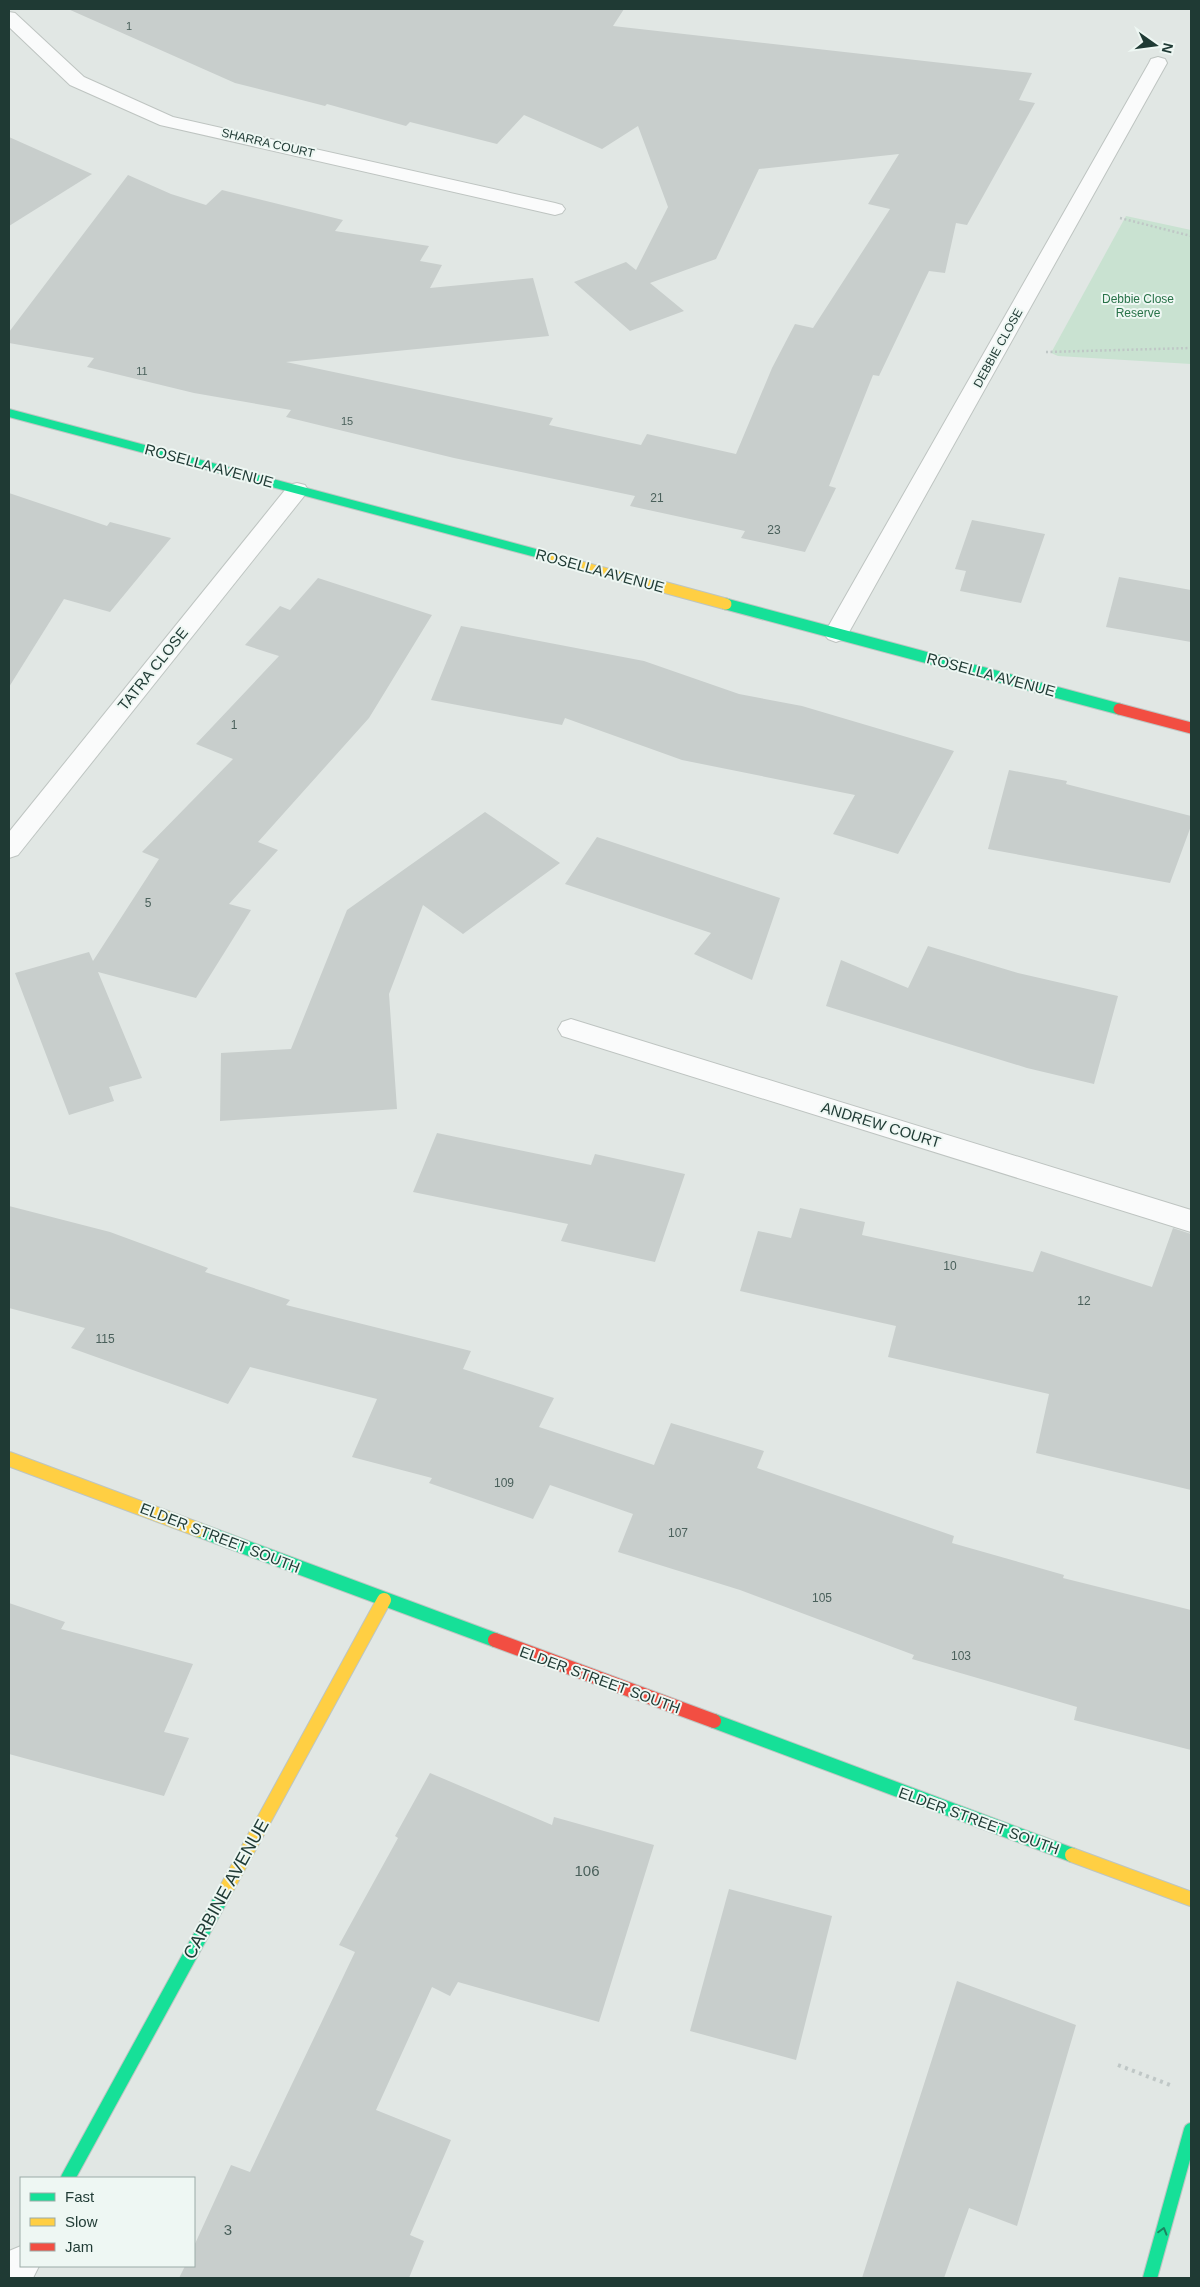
<svg xmlns="http://www.w3.org/2000/svg" width="1200" height="2287" font-family="Helvetica,sans-serif">
<rect width="100%" height="100%" fill="#e1e7e4"/>
<!-- green -->
<path fill="#c9e2d1" d="M1126 216 1191 230V364L1058 356 1051 353Z"/>
<!-- building -->
<g fill="#c8cecc">
<path d="M68 9H624L613 26 1032 73 1019 100 1035 103 967 225 956 223 945 273 929 271 879 376 873 375 829 486 836 488 805 552 741 538 745 531 630 506 635 496 454 458 286 417 291 410 194 393 87 367 94 358 9 343V332L128 175 171 194 206 205 222 190 343 220 335 231 429 246 420 261 442 265 430 288 533 278 549 336 286 362 553 418 549 425 641 445 647 434 736 454 772 368 795 324 813 328 890 209 868 204 899 154 759 169 716 259 650 283 684 311 630 331 574 282 626 262 636 270 668 207 638 126 602 149 524 115 497 144 410 122 406 126 327 104 325 106 235 83Z"/>
<path d="M9 137 92 174 9 226Z"/>
<path d="M9 493 107 526 110 522 171 538 110 612 64 599 9 687Z"/>
<path d="M972 520 1045 534 1021 603 960 591 966 571 955 569Z"/>
<path d="M1119 577 1191 590V642L1106 627Z"/>
<path d="M318 578 432 615 369 718 258 842 278 850 229 904 251 910 196 998 98 972 142 1078 109 1087 114 1101 69 1115 15 973 89 952 93 961 159 859 142 852 233 759 196 744 279 656 245 645 280 606 290 610Z"/>
<path d="M461 626 644 661 739 694 802 706 954 751 898 854 833 834 855 795 682 760 565 718 562 725 431 700Z"/>
<path d="M1009 770 1067 781 1066 784 1191 816V826L1170 883 988 849Z"/>
<path d="M485 812 560 863 463 934 423 905 389 994 397 1109 220 1121 221 1053 291 1049 347 910Z"/>
<path d="M597 837 780 898 752 980 694 954 711 933 565 884Z"/>
<path d="M928 946 1018 973 1118 996 1094 1084 1027 1068 826 1006 841 960 908 988Z"/>
<path d="M437 1133 591 1165 595 1154 685 1174 655 1262 561 1241 568 1224 413 1192Z"/>
<path d="M9 1206 110 1232 208 1268 205 1272 290 1300 286 1305 471 1351 463 1369 554 1398 539 1427 654 1465 671 1423 764 1451 757 1468 954 1536 952 1543 1064 1575 1063 1578 1191 1610V1750L1074 1720 1077 1707 912 1659 914 1655 740 1590 618 1552 633 1514 550 1485 533 1519 429 1483 432 1478 352 1457 377 1399 250 1367 228 1404 71 1348 85 1328 9 1308Z"/>
<path d="M800 1208 865 1222 862 1235 1033 1272 1041 1251 1152 1287 1173 1228 1191 1234V1490L1036 1453 1049 1394 888 1357 896 1326 740 1291 758 1231 791 1238Z"/>
<path d="M9 1603 65 1622 61 1629 193 1664 164 1732 189 1738 164 1796 9 1754Z"/>
<path d="M430 1773 552 1825 554 1817 654 1845 599 2022 458 1982 450 1996 432 1987 376 2110 451 2140 410 2235 424 2241 409 2278H179L185 2266H194V2246L231 2165 250 2172 355 1952 339 1945 398 1838 395 1836Z"/>
<path d="M729 1889 832 1916 796 2060 690 2031Z"/>
<path d="M957 1981 1076 2025 1017 2226 969 2208 944 2278H862Z"/>
</g>
<g fill="none" stroke-linecap="round" stroke-linejoin="round">
<!-- street casing -->
<g stroke="#bec4c1" stroke-width="2">
<g id="street">
<path d="M9 12 15 13 84 77 173 117 555 203 562 205 565 209 562 213 555 215 160 125 70 85 9 27Z"/>
<path d="M1158 57 1165 59 1167 63 848 634 844 639 836 642 828 639 824 634 1149 63 1151 59Z"/>
<path d="M297 483 305 485 308 490 305 495 18 855 9 858V832L289 485Z"/>
<path d="M571 1019 1191 1210V1232L562 1036 558 1029 562 1022Z"/>
<path d="M21 2246V2266H39L33 2278H9V2251Z"/>
</g>
</g>
<!-- fast-far2 casing -->
<g stroke="#bdc5c2" stroke-width="10">
<path id="fast-far2" d="M9 413 547 556"/>
</g>
<!-- fast-far1 casing -->
<g stroke="#bdc5c2" stroke-width="13">
<path id="fast-far1" d="M726 604 1119 709"/>
</g>
<!-- fast casing -->
<g stroke="#bdc5c2" stroke-width="16">
<g id="fast">
<path d="M199 1530 495 1640"/>
<path d="M714 1721 1072 1855"/>
<path d="M68 2178 223 1895"/>
<path d="M1150 2278 1191 2130"/>
</g>
</g>
<!-- slow-far2 casing -->
<g stroke="#bdc5c2" stroke-width="10">
<path id="slow-far2" d="M547 556 661 587"/>
</g>
<!-- slow-far1 casing -->
<g stroke="#bdc5c2" stroke-width="13">
<path id="slow-far1" d="M656 585 726 604"/>
</g>
<!-- slow casing -->
<g stroke="#bdc5c2" stroke-width="16">
<g id="slow">
<path d="M9 1459 199 1530"/>
<path d="M1072 1855 1191 1899"/>
<path d="M223 1895 384 1600"/>
</g>
</g>
<!-- jam-far1 casing -->
<g stroke="#bdc5c2" stroke-width="13">
<path id="jam-far1" d="M1119 709 1191 728"/>
</g>
<!-- jam casing -->
<g stroke="#bdc5c2" stroke-width="16">
<path id="jam" d="M495 1640 714 1721"/>
</g>
<!-- path-far1 -->
<g stroke="#bfc7c6" stroke-width="2.5" stroke-dasharray="2 2.5" stroke-linecap="butt">
<path d="M1120 218 1191 236"/>
<path d="M1046 352 1191 348"/>
</g>
<!-- path -->
<path stroke="#bfc7c6" stroke-width="4" stroke-dasharray="3 4.5" stroke-linecap="butt" d="M1118 2065 1170 2085"/>
<!-- street -->
<use href="#street" fill="#fafbfb" fill-rule="evenodd"/>
<!-- fast-far2 -->
<use href="#fast-far2" stroke="#16e098" stroke-width="8"/>
<!-- fast-far1 -->
<use href="#fast-far1" stroke="#16e098" stroke-width="11"/>
<!-- fast -->
<use href="#fast" stroke="#16e098" stroke-width="14"/>
<!-- slow-far2 -->
<use href="#slow-far2" stroke="#ffcf43" stroke-width="8"/>
<!-- slow-far1 -->
<use href="#slow-far1" stroke="#ffcf43" stroke-width="11"/>
<!-- slow -->
<use href="#slow" stroke="#ffcf43" stroke-width="14"/>
<!-- jam-far1 -->
<use href="#jam-far1" stroke="#f24e42" stroke-width="11"/>
<!-- jam -->
<use href="#jam" stroke="#f24e42" stroke-width="14"/>
</g>
<!-- one-way arrows -->
<defs><path id="oneway-chevron" d="M-2-3.5L2.5 0L-2 3.5" fill="none" stroke-width="1.6" stroke-linecap="round" stroke-linejoin="round" transform="scale(1.25)"/></defs>
<use stroke="#1b8561" href="#oneway-chevron" transform="translate(1163 2231) rotate(-74)"/>
<g text-anchor="middle" stroke-width="4" stroke-linejoin="round" paint-order="stroke">
<!-- far-number labels -->
<g font-size="11" fill="#4a605b">
<text x="129" y="30">1</text>
<text x="142" y="375">11</text>
<text x="347" y="425">15</text>
</g>
<!-- far-street labels -->
<g font-size="12" fill="#1f3a34" stroke="#eef7f3">
<text transform="translate(268 143) rotate(13)" y="4">SHARRA COURT</text>
<text transform="translate(998 348) rotate(-61)" y="4">DEBBIE CLOSE</text>
</g>
<!-- far-park labels -->
<g font-size="12" fill="#287248" stroke="#eef7f3">
<text x="1138" y="303">Debbie Close<tspan x="1138" dy="14">Reserve</tspan></text>
</g>
<!-- number labels -->
<g font-size="12" fill="#4a605b">
<text x="657" y="502">21</text>
<text x="774" y="534">23</text>
<text x="234" y="729">1</text>
<text x="148" y="907">5</text>
<text x="950" y="1270">10</text>
<text x="1084" y="1305">12</text>
<text x="105" y="1343">115</text>
<text x="504" y="1487">109</text>
<text x="678" y="1537">107</text>
<text x="822" y="1602">105</text>
<text x="961" y="1660">103</text>
</g>
<!-- street labels -->
<g font-size="15" fill="#1f3a34" stroke="#eef7f3">
<text transform="translate(209 466) rotate(15)" y="5">ROSELLA AVENUE</text>
<text transform="translate(600 571) rotate(15)" y="5">ROSELLA AVENUE</text>
<text transform="translate(153 669) rotate(-51)" y="5">TATRA CLOSE</text>
<text transform="translate(991 675) rotate(15)" y="5">ROSELLA AVENUE</text>
<text transform="translate(881 1125) rotate(17)" y="5">ANDREW COURT</text>
<text transform="translate(220 1538) rotate(21)" y="5">ELDER STREET SOUTH</text>
<text transform="translate(600 1680) rotate(20)" y="5">ELDER STREET SOUTH</text>
<text transform="translate(979 1821) rotate(20)" y="5">ELDER STREET SOUTH</text>
</g>
<!-- near-number labels -->
<g font-size="15" fill="#4a605b">
<text x="587" y="1876">106</text>
<text x="228" y="2235">3</text>
</g>
<!-- near-street labels -->
<g font-size="18" fill="#1f3a34" stroke="#eef7f3">
<text transform="translate(226 1889) rotate(-61)" y="6">CARBINE AVENUE</text>
</g>
</g>
<!-- border -->
<rect width="1200" height="2287" fill="none" stroke="#1f3a34" stroke-width="20"/>
<!-- legend -->
<rect x="20" y="2177" width="175" height="90" fill="#eef7f3" stroke="#9baba7"/>
<rect x="30" y="2193" width="25" height="8" fill="#16e098" stroke="#9baba7"/>
<text x="65" y="2202" font-size="15" fill="#1f3a34">Fast</text>
<rect x="30" y="2218" width="25" height="8" fill="#ffcf43" stroke="#9baba7"/>
<text x="65" y="2227" font-size="15" fill="#1f3a34">Slow</text>
<rect x="30" y="2243" width="25" height="8" fill="#f24e42" stroke="#9baba7"/>
<text x="65" y="2252" font-size="15" fill="#1f3a34">Jam</text>
<!-- north arrow -->
<g transform="translate(1155 45) rotate(104)" stroke="#eef7f3" stroke-width="4" paint-order="stroke">
<path d="M0-4L9 19L0 12L-9 19Z" fill="#1f3a34"/>
<text y="-8" font-size="14" font-weight="bold" text-anchor="middle" fill="#1f3a34">N</text>
</g>
</svg>
